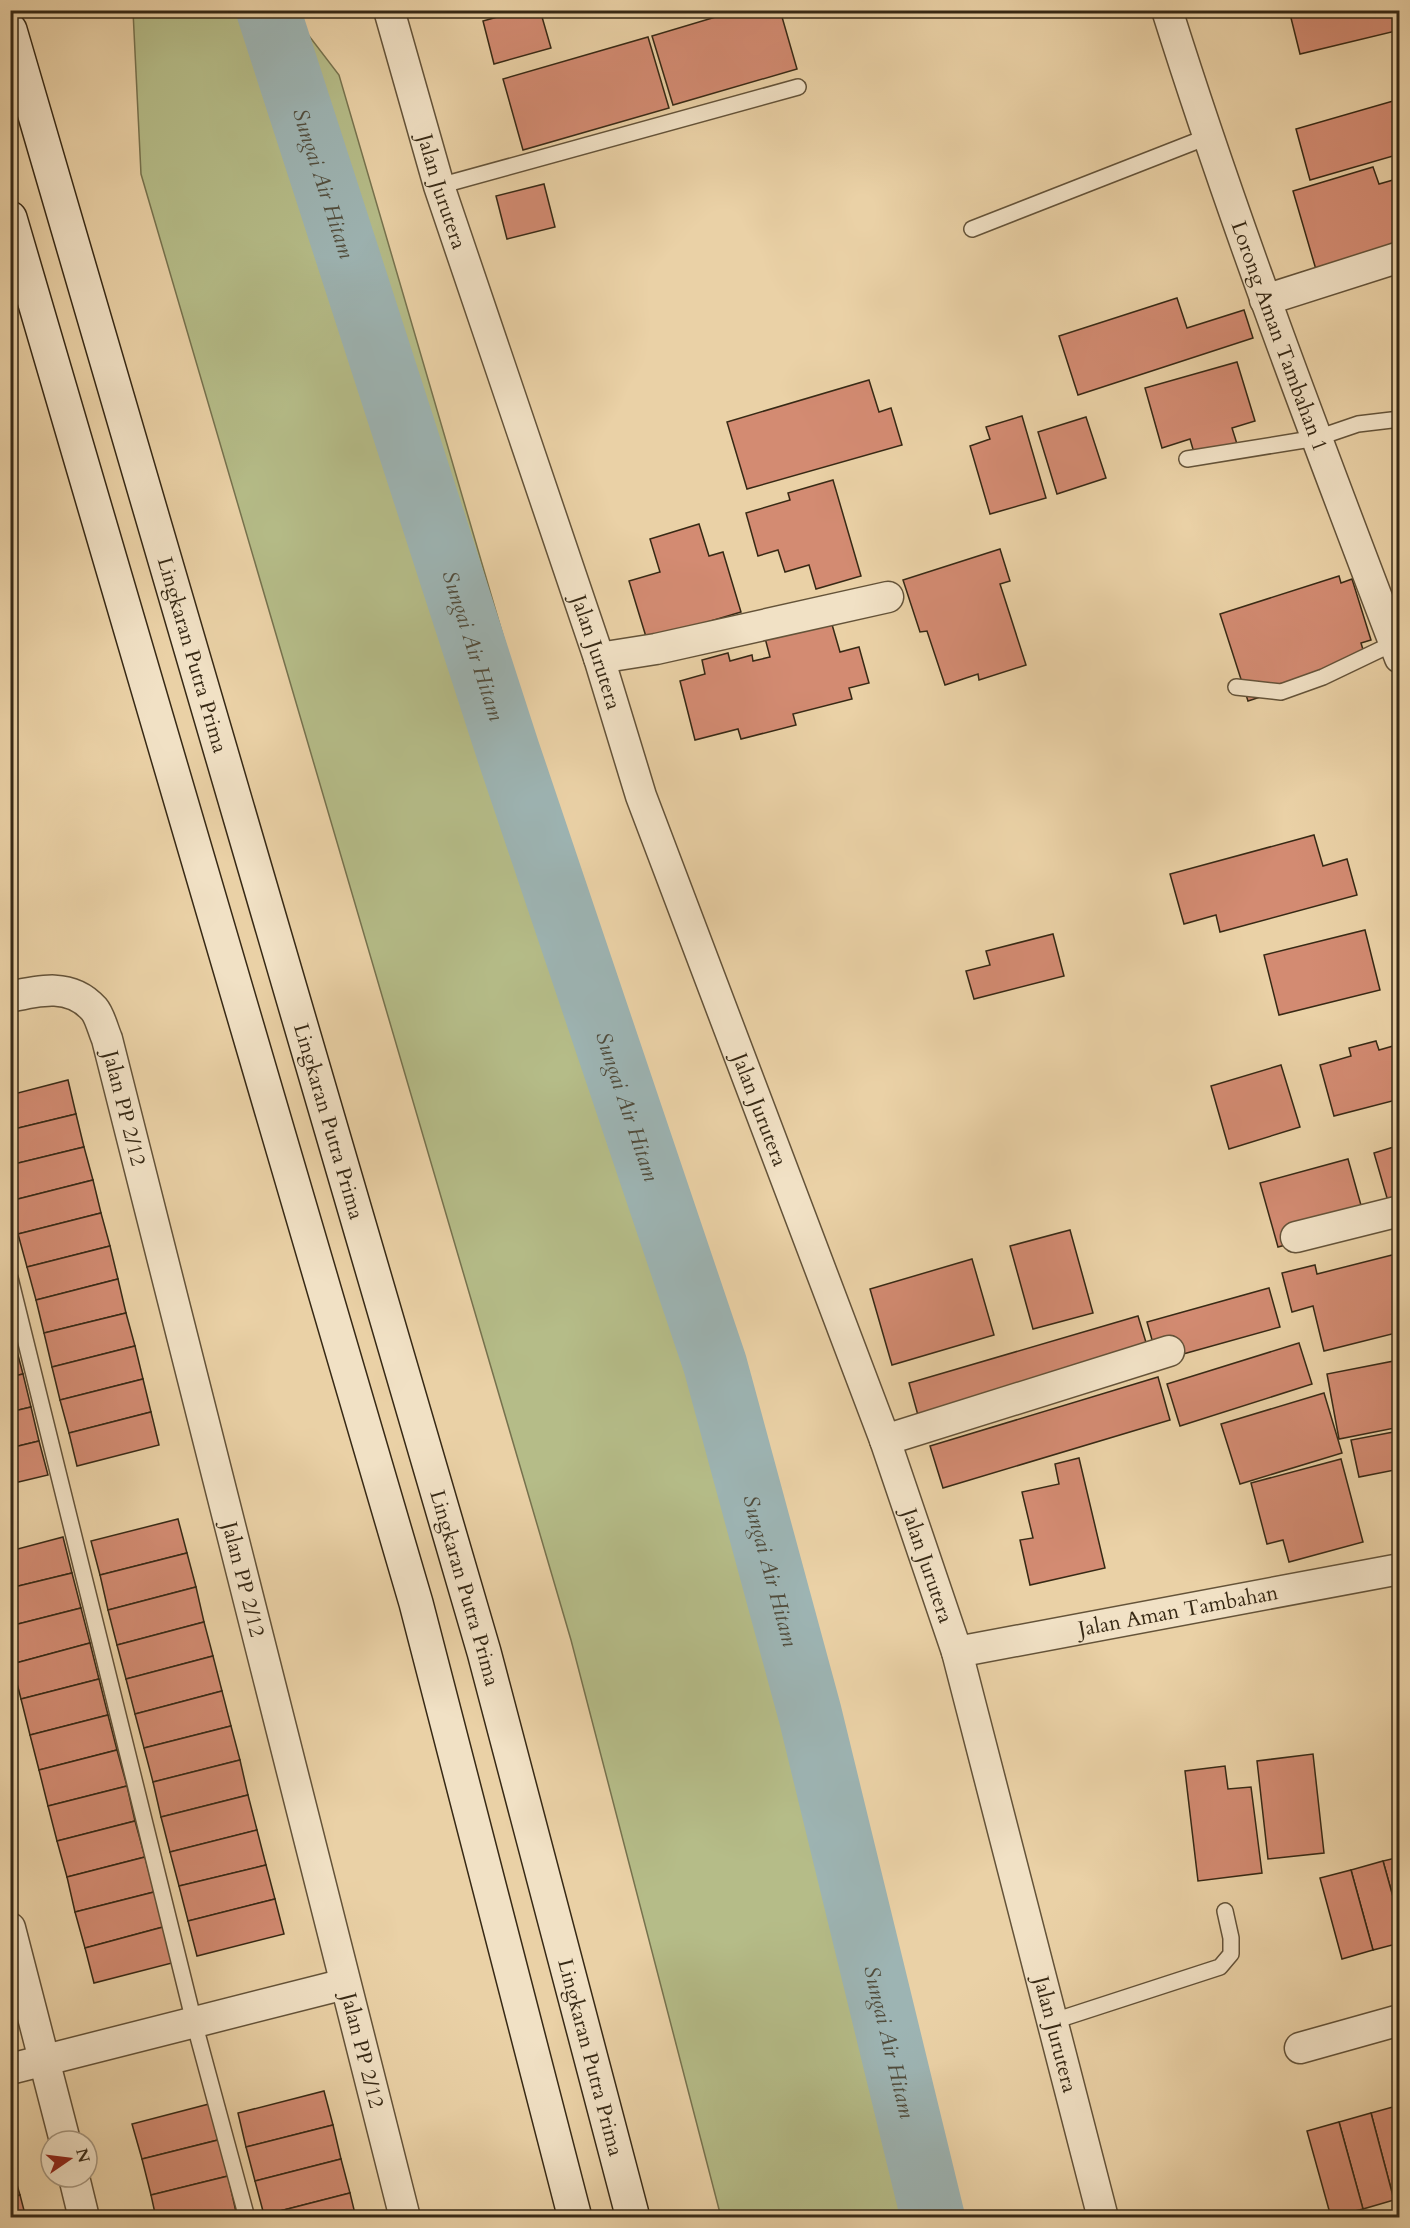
<svg xmlns="http://www.w3.org/2000/svg" width="1410" height="2228" font-family="Cardo,serif">
<rect width="100%" height="100%" fill="#ead1a6"/>
<filter id="stains"><feTurbulence type="fractalNoise" baseFrequency=".00333" numOctaves="4"/><feColorMatrix values="0 0 0 0 .2 0 0 0 0 .09 0 0 0 0 .02 0 0 0 .5 -.17"/></filter>
<radialGradient id="worn" r=".72"><stop offset=".6" stop-color="#630" stop-opacity="0"/><stop offset="1" stop-color="#630" stop-opacity=".3"/></radialGradient>
<!-- grass -->
<path fill="#b5bc88" stroke="#76724e" stroke-width="1.5" d="M133 11H290L339 75 780 1582 945 2217H721L571 1640 141 174Z"/>
<g fill="none" stroke-linecap="round" stroke-linejoin="round">
<!-- river -->
<path stroke="#9db4b3" stroke-width="64" id="s1" d="M268 10 508 751 715 1364 810 1714 933 2218"/>
</g>
<!-- building -->
<g fill="#d38b72" stroke="#372915" stroke-width="1.5">
<path d="M522 10H540L551 48 494 64 483 21Z"/>
<path d="M739 10H780L797 69 673 105 652 36Z"/>
<path d="M1289 10H1400V30L1300 54Z"/>
<path d="M648 37 669 108 523 150 503 79Z"/>
<path d="M1400 99V154L1310 180 1296 129Z"/>
<path d="M1373 167 1379 184 1400 178V234L1393 236 1398 250 1317 273 1293 191Z"/>
<path d="M544 184 555 227 507 239 496 196Z"/>
<path d="M1177 298 1187 328 1244 310 1253 338 1078 395 1059 336Z"/>
<path d="M1237 362 1255 421 1232 428 1237 444 1195 456 1190 439 1162 448 1145 388Z"/>
<path d="M869 380 879 412 891 408 902 445 747 489 727 422Z"/>
<path d="M1022 416 1046 498 990 514 970 446 990 439 986 427Z"/>
<path d="M1086 417 1106 478 1057 494 1038 432Z"/>
<path d="M833 480 861 576 816 589 809 565 785 572 778 550 758 556 746 513 790 500 788 493Z"/>
<path d="M699 524 709 556 723 552 741 612 647 640 629 581 660 572 650 539Z"/>
<path d="M1000 549 1010 581 1000 584 1026 665 979 680 978 674 945 685 927 631 920 632 903 580Z"/>
<path d="M1339 576 1341 583 1352 579 1371 640 1361 643 1367 663 1248 701 1220 614Z"/>
<path d="M831 621 840 652 859 647 869 683 849 688 852 699 793 714 796 725 741 739 738 729 695 740 680 681 705 674 702 660 728 653 730 661 752 655 753 661 770 657 765 638Z"/>
<path d="M1314 835 1323 866 1347 859 1357 895 1220 932 1216 915 1184 924 1170 874Z"/>
<path d="M1365 930 1380 990 1279 1015 1264 955Z"/>
<path d="M1053 934 1064 976 974 999 966 971 990 965 986 951Z"/>
<path d="M1376 1041 1379 1050 1400 1044V1099L1334 1116 1320 1065 1351 1056 1349 1048Z"/>
<path d="M1281 1065 1300 1127 1229 1149 1211 1086Z"/>
<path d="M68 1080 76 1114 10 1130V1095Z"/>
<path d="M76 1114 84 1147 10 1165V1130Z"/>
<path d="M1400 1145V1212L1392 1215 1374 1153Z"/>
<path d="M84 1147 93 1180 10 1201V1165Z"/>
<path d="M1348 1159 1366 1223 1278 1247 1260 1183Z"/>
<path d="M93 1180 101 1213 18 1234 10 1201Z"/>
<path d="M101 1213 110 1246 27 1267 18 1234Z"/>
<path d="M1070 1230 1093 1313 1033 1329 1010 1246Z"/>
<path d="M110 1246 118 1279 36 1300 27 1267Z"/>
<path d="M1400 1253V1332L1324 1351 1313 1306 1292 1312 1282 1273 1315 1265 1317 1274Z"/>
<path d="M972 1259 994 1335 892 1365 870 1289Z"/>
<path d="M118 1279 126 1313 44 1333 36 1300Z"/>
<path d="M1269 1288 1280 1327 1158 1361 1147 1322Z"/>
<path d="M126 1313 135 1346 52 1367 44 1333Z"/>
<path d="M1138 1316 1151 1359 921 1426 909 1383Z"/>
<path d="M14 1340 23 1374 10 1377V1341Z"/>
<path d="M1299 1343 1312 1384 1180 1426 1167 1384Z"/>
<path d="M135 1346 143 1379 60 1400 52 1367Z"/>
<path d="M1394 1361 1400 1392V1427L1339 1439 1327 1374Z"/>
<path d="M23 1374 31 1407 10 1412V1377Z"/>
<path d="M1158 1377 1170 1420 943 1488 930 1446Z"/>
<path d="M143 1379 151 1412 69 1433 60 1400Z"/>
<path d="M1324 1393 1342 1453 1240 1484 1221 1424Z"/>
<path d="M31 1407 39 1441 10 1448V1412Z"/>
<path d="M151 1412 159 1445 77 1466 69 1433Z"/>
<path d="M1399 1431 1400 1469 1359 1477 1351 1440Z"/>
<path d="M39 1441 48 1475 10 1484V1448Z"/>
<path d="M1079 1458 1105 1568 1030 1585 1020 1540 1033 1538 1022 1492 1059 1484 1055 1464Z"/>
<path d="M1341 1459 1363 1542 1289 1562 1283 1540 1267 1544 1251 1483Z"/>
<path d="M178 1519 187 1553 100 1575 91 1541Z"/>
<path d="M63 1537 72 1573 10 1588V1551Z"/>
<path d="M187 1553 196 1587 108 1610 100 1575Z"/>
<path d="M72 1573 81 1608 10 1626V1588Z"/>
<path d="M196 1587 204 1622 117 1645 108 1610Z"/>
<path d="M81 1608 90 1643 12 1664 10 1626Z"/>
<path d="M204 1622 213 1656 126 1679 117 1645Z"/>
<path d="M90 1643 99 1679 21 1699 12 1664Z"/>
<path d="M213 1656 222 1691 135 1714 126 1679Z"/>
<path d="M99 1679 108 1715 30 1735 21 1699Z"/>
<path d="M222 1691 231 1726 144 1748 135 1714Z"/>
<path d="M108 1715 117 1750 39 1770 30 1735Z"/>
<path d="M231 1726 240 1760 153 1782 144 1748Z"/>
<path d="M117 1750 127 1786 48 1806 39 1770Z"/>
<path d="M1313 1754 1324 1853 1268 1859 1257 1761Z"/>
<path d="M240 1760 248 1795 161 1817 153 1782Z"/>
<path d="M1225 1766 1228 1789 1251 1787 1262 1873 1198 1881 1185 1771Z"/>
<path d="M127 1786 135 1821 57 1841 48 1806Z"/>
<path d="M248 1795 257 1830 170 1852 161 1817Z"/>
<path d="M135 1821 145 1857 67 1877 57 1841Z"/>
<path d="M257 1830 266 1865 179 1886 170 1852Z"/>
<path d="M145 1857 154 1892 75 1912 67 1877Z"/>
<path d="M1400 1857V1922L1383 1861Z"/>
<path d="M1383 1861 1400 1922V1943L1373 1950 1351 1870Z"/>
<path d="M266 1865 275 1899 188 1921 179 1886Z"/>
<path d="M1351 1870 1373 1950 1342 1959 1320 1878Z"/>
<path d="M154 1892 163 1927 85 1948 75 1912Z"/>
<path d="M275 1899 284 1934 197 1956 188 1921Z"/>
<path d="M163 1927 172 1963 94 1983 85 1948Z"/>
<path d="M324 2091 333 2125 246 2147 238 2113Z"/>
<path d="M209 2104 218 2140 142 2159 132 2124Z"/>
<path d="M1400 2105V2198L1394 2200 1371 2113Z"/>
<path d="M1371 2113 1394 2200 1363 2209 1339 2122Z"/>
<path d="M1339 2122 1363 2209 1331 2217 1307 2131Z"/>
<path d="M333 2125 341 2159 255 2181 246 2147Z"/>
<path d="M218 2140 228 2176 151 2195 142 2159Z"/>
<path d="M341 2159 350 2193 264 2215 255 2181Z"/>
<path d="M10 2161 20 2195 10 2198Z"/>
<path d="M228 2176 236 2212 214 2218H156L151 2195Z"/>
<path d="M350 2193 356 2218H264V2215Z"/>
<path d="M20 2195 26 2218H10V2198Z"/>
<path d="M236 2212 238 2218H214Z"/>
</g>
<g fill="none" stroke-linecap="round" stroke-linejoin="round">
<!-- service casing -->
<g stroke="#645339" stroke-width="18">
<g id="service">
<path d="M439 186 798 87"/>
<path d="M972 229 1207 137"/>
<path d="M1187 459 1317 438 1358 424 1400 419"/>
<path d="M1236 687 1281 692 1323 677 1394 643"/>
<path d="M10 1278 194 2022 247 2218"/>
<path d="M1054 2021 1220 1967 1231 1954V1938L1225 1911"/>
</g>
</g>
<!-- minor casing -->
<g stroke="#645339" stroke-width="33">
<g id="minor">
<path id="s2" d="M389 10 439 186 599 658 641 796 885 1440 957 1652 1103 2218"/>
<path id="s3" d="M1167 10C1236 229 1318 443 1400 658"/>
<path d="M1265 300 1400 257"/>
<path d="M599 658 656 649 888 597"/>
<path id="s4" d="M10 997C40 990 71 983 94 1009 100 1016 103 1030 107 1039L405 2218"/>
<path d="M1296 1237 1400 1211"/>
<path d="M885 1440 1169 1351"/>
<path id="s5" d="M957 1652 1400 1569"/>
<path d="M10 1928 65 2141"/>
<path d="M1300 2048 1400 2020"/>
<path d="M10 2069 345 1984"/>
<path d="M74 2177 84 2218"/>
</g>
</g>
<!-- secondary casing -->
<g stroke="#372915" stroke-width="36">
<g id="secondary">
<path id="s6" d="M10 30 484 1652 633 2218"/>
<path d="M10 218 416 1603 575 2218"/>
</g>
</g>
<!-- service -->
<use href="#service" stroke="#f1e1c5" stroke-width="15"/>
<!-- minor -->
<use href="#minor" stroke="#f1e1c5" stroke-width="30"/>
<!-- secondary -->
<use href="#secondary" stroke="#f1e1c5" stroke-width="33"/>
</g>
<g text-anchor="middle" stroke-width="6" stroke-linejoin="round" paint-order="stroke">
<!-- street labels -->
<g font-size="21" fill="#372915" stroke="#f1e1c5">
<text dy="7" stroke="none"><textPath href="#s2" startOffset="189">Jalan Jurutera</textPath></text>
<text dy="7" stroke="none"><textPath href="#s3" startOffset="345">Lorong Aman Tambahan 1</textPath></text>
<text dy="7" stroke="none"><textPath href="#s2" startOffset="675">Jalan Jurutera</textPath></text>
<text dy="7" stroke="none"><textPath href="#s6" startOffset="651">Lingkaran Putra Prima</textPath></text>
<text dy="7" stroke="none"><textPath href="#s4" startOffset="194">Jalan PP 2/12</textPath></text>
<text dy="7" stroke="none"><textPath href="#s2" startOffset="1161">Jalan Jurutera</textPath></text>
<text dy="7" stroke="none"><textPath href="#s6" startOffset="1137">Lingkaran Putra Prima</textPath></text>
<text dy="7" stroke="none"><textPath href="#s2" startOffset="1647">Jalan Jurutera</textPath></text>
<text dy="7" stroke="none"><textPath href="#s4" startOffset="680">Jalan PP 2/12</textPath></text>
<text dy="7" stroke="none"><textPath href="#s6" startOffset="1623">Lingkaran Putra Prima</textPath></text>
<text dy="7" stroke="none"><textPath href="#s5" startOffset="225">Jalan Aman Tambahan</textPath></text>
<text dy="7" stroke="none"><textPath href="#s2" startOffset="2133">Jalan Jurutera</textPath></text>
<text dy="7" stroke="none"><textPath href="#s4" startOffset="1166">Jalan PP 2/12</textPath></text>
<text dy="7" stroke="none"><textPath href="#s6" startOffset="2109">Lingkaran Putra Prima</textPath></text>
</g>
<!-- water labels -->
<g font-size="22" font-style="italic" fill="#504c3c" stroke="#f1e1c5">
<text dy="8" stroke="none"><textPath href="#s1" startOffset="182">Sungai Air Hitam</textPath></text>
<text dy="8" stroke="none"><textPath href="#s1" startOffset="668">Sungai Air Hitam</textPath></text>
<text dy="8" stroke="none"><textPath href="#s1" startOffset="1154">Sungai Air Hitam</textPath></text>
<text dy="8" stroke="none"><textPath href="#s1" startOffset="1640">Sungai Air Hitam</textPath></text>
<text dy="8" stroke="none"><textPath href="#s1" startOffset="2126">Sungai Air Hitam</textPath></text>
</g>
</g>
<!-- margin -->
<rect width="1410" height="2228" fill="none" stroke="#ead1a6" stroke-width="36"/>
<rect x="12" y="12" width="1386" height="2204" fill="none" stroke="#372915" stroke-width="3"/>
<rect x="18" y="18" width="1374" height="2192" fill="none" stroke="#372915" stroke-width="1.5"/>
<!-- north arrow -->
<g transform="translate(69 2159) rotate(76)"><circle r="28" fill="#f1e1c5" stroke="#a7977f" stroke-width="1.5"/>
<path d="M0-4.5L10 22L0 15L-10 22Z" fill="#8f2418"/>
<text y="-9" font-size="16" font-weight="bold" text-anchor="middle" fill="#372915">N</text>
</g>
<rect width="100%" height="100%" filter="url(#stains)"/>
<rect width="100%" height="100%" fill="url(#worn)"/>
</svg>
